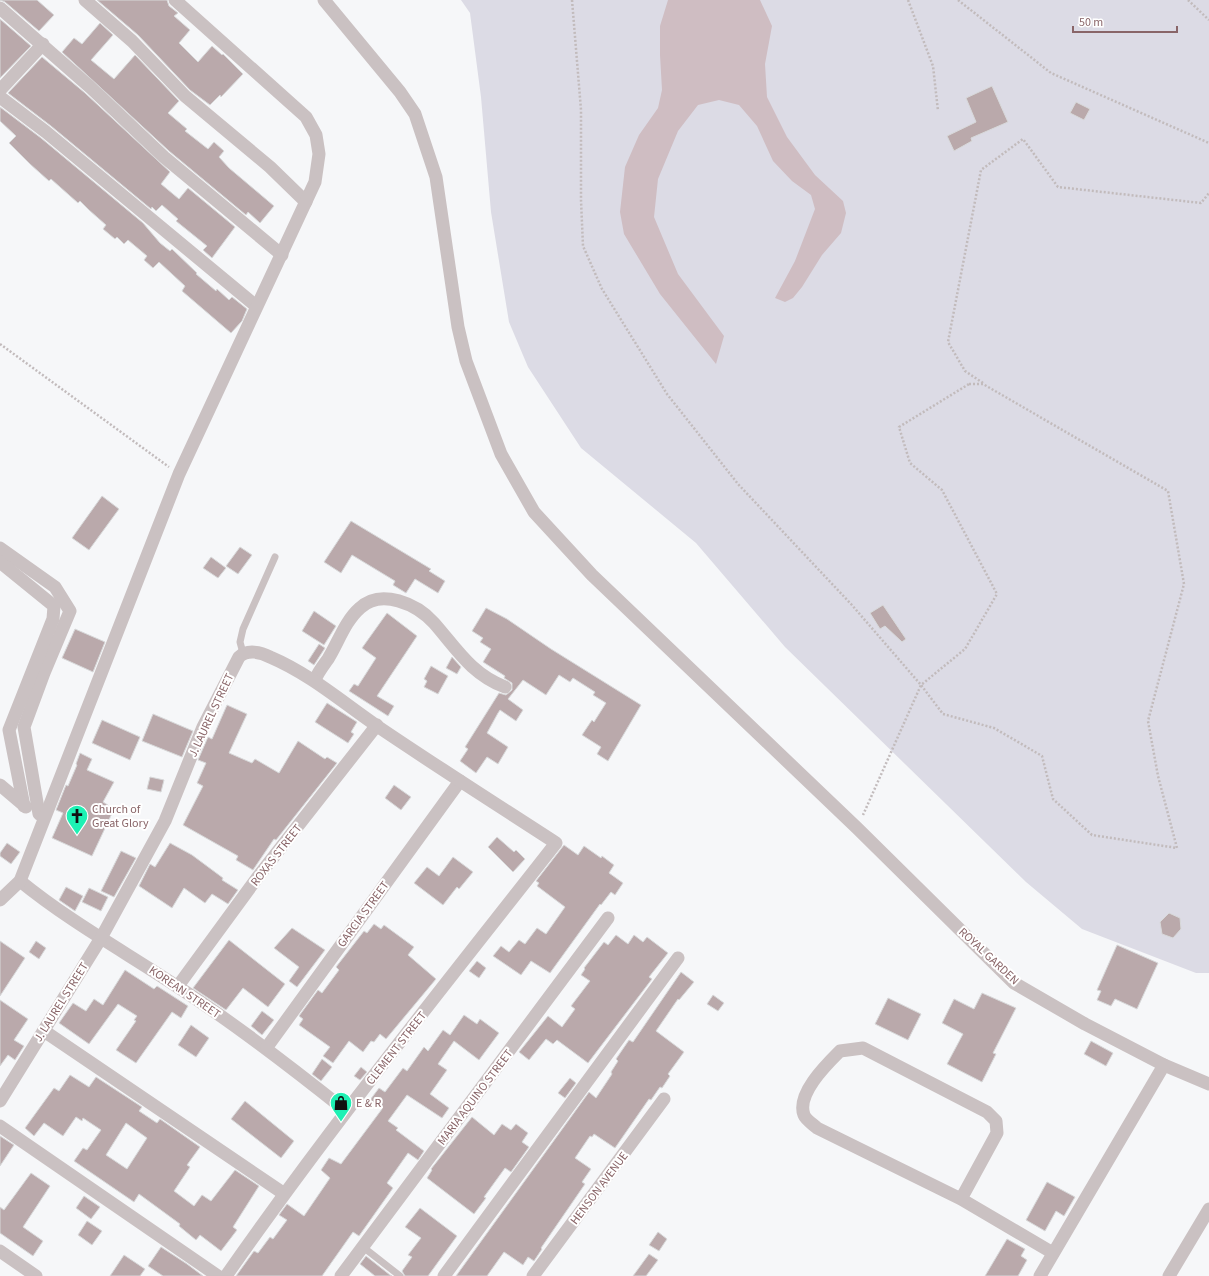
<svg xmlns="http://www.w3.org/2000/svg" width="1209" height="1276" font-family="'Source Sans 3',sans-serif">
<rect width="100%" height="100%" fill="#f6f7f9"/>
<!-- green -->
<path fill="#dcdbe5" d="M461 0H1209V973H1196L1082 929 1026 882 785 647 696 543 581 448 528 367 509 322 491 212 481 97 470 13Z"/>
<!-- water -->
<path fill="#cfbdc2" d="M668 0H760L772 26 765 64 767 97 787 137 815 175 843 201 846 213 841 233 822 255 802 287 793 298 785 302 775 298 795 261 815 209 811 195 792 181 773 161 757 126 739 105 719 100 698 105 678 131 658 179 654 217 678 274 724 336 716 364 660 294 624 234 620 212 625 167 639 135 658 108 662 90 660 55V26Z"/>
<!-- building -->
<g fill="#baa9ab" stroke="#d8d9da" fill-rule="evenodd">
<path d="M0 0H37L54 15 39 31 5 2Z"/>
<path d="M97 0H167L169 6 178 13 174 16 190 30 179 43 198 62 212 46 222 55 223 54 243 74 221 97 220 95 210 105 190 90 138 35Z"/>
<path d="M0 19 31 46 0 78Z"/>
<path d="M100 23 113 35 91 60 114 79 135 55 179 101 168 113 187 129 185 131 208 149 214 142 224 151 219 157 229 168 274 206 260 223 248 212 246 215 169 151 62 52 74 38 82 44Z"/>
<path d="M42 57 85 93 170 172 161 184 179 199 188 188 235 227 212 258 203 250 207 246 176 221 178 219 162 205 156 211 152 207 151 209 51 126 8 93Z"/>
<path d="M992 86 1008 122 971 138 972 141 954 151 947 136 976 122 966 98Z"/>
<path d="M1076 102 1090 109 1084 120 1070 113Z"/>
<path d="M0 107 41 138 143 223 160 243 170 251 172 249 197 273 196 274 216 291 217 289 229 300 232 297 247 309 242 321 231 333 182 291 185 286 159 262 153 268 144 260 147 256 128 240 124 244 117 237 115 239 103 229 106 225 89 210 80 201 78 203 51 179 49 181 30 164 9 143 16 136 0 121Z"/>
<path d="M102 496 119 509 89 550 72 538Z"/>
<path d="M351 521 431 569 429 571 445 581 438 593 415 579 406 593 393 585 395 581 352 555 341 573 324 562Z"/>
<path d="M240 547 252 555 238 574 226 566Z"/>
<path d="M211 557 226 568 218 578 203 568Z"/>
<path d="M883 605 906 639 902 642 885 626 880 629 870 613Z"/>
<path d="M486 608 507 619 551 649 641 705 608 761 597 754 601 747 582 735 592 720 594 722 606 703 593 695 595 692 573 678 570 682 559 675 546 695 523 680 508 699 523 710 516 721 500 710 498 713 487 733 508 747 498 764 487 757 476 773 460 761 468 749 465 747 499 693 506 695 512 690V683L504 678 505 676 483 662 491 649 480 642 483 638 472 631Z"/>
<path d="M314 611 336 626 324 645 302 631Z"/>
<path d="M387 613 417 636 377 696 394 706 388 716 349 691 354 684 358 686 376 658 362 648Z"/>
<path d="M75 629 105 642 93 672 62 658Z"/>
<path d="M319 644 325 648 314 665 308 661Z"/>
<path d="M452 657 461 667 457 674 446 668Z"/>
<path d="M431 666 448 676 438 694 424 687 427 681 424 679Z"/>
<path d="M327 703 357 722 351 732 354 734 348 743 315 722Z"/>
<path d="M227 705 247 714 229 753 252 763 255 759 279 773 298 741 325 759 327 757 337 763 276 840 274 839 253 870 236 860 238 856 183 825 203 786 197 783 206 763 198 760 208 737 212 739Z"/>
<path d="M153 714 193 731 182 757 142 741Z"/>
<path d="M102 720 140 737 130 760 92 743Z"/>
<path d="M80 753 92 759 87 770 114 782 103 802 114 809 92 856 52 838 63 813 56 810 66 785 68 786 77 765 76 764Z"/>
<path d="M150 777 164 780 161 792 147 789Z"/>
<path d="M394 785 411 797 401 810 385 798Z"/>
<path d="M497 837 514 852 516 850 525 859 513 872 488 847Z"/>
<path d="M7 843 20 852 11 864 0 856V853Z"/>
<path d="M170 843 192 855 223 878 222 880 238 890 228 904 212 894 205 903 184 888 172 908 139 886 150 864 155 867Z"/>
<path d="M564 845 578 855 584 846 601 858 602 856 614 865 609 873 623 883 615 895 611 892 601 905 600 904 550 973 531 961 521 975 493 956 501 946 509 952 519 940 525 944 537 928 546 934 565 907 537 886 539 883 536 881Z"/>
<path d="M121 851 136 858 114 897 101 891Z"/>
<path d="M453 857 473 872 459 889 457 887 443 905 414 883 427 867 439 876Z"/>
<path d="M66 887 83 896 75 911 59 900Z"/>
<path d="M89 888 108 897 101 911 82 902Z"/>
<path d="M1169 913 1180 918 1181 929 1173 938 1162 934 1160 922Z"/>
<path d="M374 924 381 929 384 925 414 947 408 955 436 979 386 1039 380 1034 374 1042 371 1041 363 1052 349 1041 333 1063 323 1056 330 1047 299 1025 303 1019 299 1016 318 990 322 993 339 970 336 967 364 931 367 933Z"/>
<path d="M292 928 325 950 297 987 289 981 299 967 274 948Z"/>
<path d="M616 935 628 944 634 935 643 942 647 937 668 953 649 977 652 979 588 1063 557 1040 553 1044 546 1039 529 1060 519 1052 548 1016 562 1027 575 1009 571 1006 590 981 581 975 585 969 584 968 604 942 608 945Z"/>
<path d="M229 940 285 984 268 1007 243 988 226 1010 193 988Z"/>
<path d="M0 941 25 958 0 996Z"/>
<path d="M36 941 46 948 39 959 29 952Z"/>
<path d="M1117 945 1158 963 1137 1009 1115 999 1111 1006 1097 1000 1101 991 1097 990Z"/>
<path d="M477 961 486 968 479 978 469 971Z"/>
<path d="M125 970 154 989 157 986 188 1006 181 1018 172 1012 136 1063 116 1050 136 1021 134 1020 137 1016 118 1004 89 1044 59 1023 73 1003 86 1011 94 999 103 1005Z"/>
<path d="M681 972 694 982 679 1000 678 999 656 1031 684 1052 668 1074 670 1076 662 1088 660 1087 651 1100 649 1099 615 1148 594 1134 592 1137 590 1136 575 1158 591 1169 582 1182 585 1184 541 1248 542 1249 534 1261 528 1257 523 1265 504 1252 487 1276H456L589 1092 596 1098 612 1074 611 1072 618 1061 616 1059 629 1040 633 1042Z"/>
<path d="M982 993 1016 1008 993 1053 996 1054 982 1082 947 1064 963 1034 942 1023 954 999 974 1009Z"/>
<path d="M713 995 724 1003 718 1011 707 1004Z"/>
<path d="M888 998 921 1014 908 1040 875 1024Z"/>
<path d="M0 1000 28 1019 14 1040 24 1046 15 1060 8 1055 0 1066Z"/>
<path d="M262 1011 274 1020 262 1035 251 1026Z"/>
<path d="M464 1015 477 1024 480 1019 499 1033 479 1060 454 1041 438 1064 447 1070 430 1094 449 1108 442 1118 407 1095 388 1121 398 1128 396 1130 424 1151 418 1160 408 1153 387 1183 393 1188 359 1236 353 1232 322 1276H236L254 1251 258 1253 270 1237 273 1239 287 1220 279 1215 287 1204 304 1216 330 1178 321 1170 329 1158 341 1164 382 1109 370 1100 379 1088 385 1092 403 1068 407 1071 424 1047 428 1051 443 1030 450 1035Z"/>
<path d="M191 1025 209 1038 196 1057 178 1045Z"/>
<path d="M1091 1041 1113 1053 1106 1066 1084 1054Z"/>
<path d="M322 1059 332 1067 321 1081 312 1074Z"/>
<path d="M361 1067 367 1072 360 1080 354 1076Z"/>
<path d="M70 1075 89 1087 96 1077 142 1107 139 1111 157 1123 160 1119 200 1147 187 1165 190 1167 174 1191 194 1206 202 1195 211 1201 235 1170 259 1186 233 1227 237 1230 221 1251 200 1235 196 1240 179 1226 180 1224 139 1194 134 1202 74 1161 83 1148 87 1150 101 1130 83 1118 82 1121 76 1117 63 1136 44 1123 34 1136 25 1128 54 1088 59 1091ZM126 1123 147 1138 127 1169 106 1155Z"/>
<path d="M570 1078 576 1083 565 1098 558 1093Z"/>
<path d="M245 1101 294 1141 281 1158 231 1119Z"/>
<path d="M472 1117 494 1135 502 1124 511 1130 516 1124 528 1133 522 1142 529 1147 511 1172 505 1168 484 1197 486 1198 474 1214 427 1178 432 1170 431 1169Z"/>
<path d="M0 1136 14 1145 0 1166Z"/>
<path d="M31 1173 50 1186 23 1227 43 1241 33 1256 0 1233V1207L4 1210Z"/>
<path d="M1047 1182 1075 1197 1064 1216 1056 1211 1045 1231 1026 1220Z"/>
<path d="M84 1196 100 1207 91 1219 76 1208Z"/>
<path d="M420 1208 457 1236 428 1276H405L402 1271 412 1257 408 1255 421 1238 405 1227Z"/>
<path d="M87 1221 102 1231 92 1245 78 1235Z"/>
<path d="M658 1232 667 1239 659 1251 649 1245Z"/>
<path d="M1007 1239 1025 1249 1021 1256 1027 1260 1018 1276H985Z"/>
<path d="M161 1247 187 1264 203 1276H163L148 1266Z"/>
<path d="M649 1254 658 1260 646 1276H633Z"/>
<path d="M124 1255 145 1269 140 1276H110Z"/>
<path d="M366 1256 390 1275 392 1276H375L360 1264Z"/>
</g>
<g fill="none" stroke-linecap="round" stroke-linejoin="round">
<!-- path -->
<g stroke="#c2bbbc" stroke-width="2.5" stroke-dasharray="2 2" stroke-linecap="butt">
<path d="M572 0 581 110V200L583 246 602 289 667 394 738 484 851 604 921 685 863 815"/>
<path d="M908 0 933 66 938 111"/>
<path d="M958 0 1051 73 1209 143"/>
<path d="M1188 0 1209 20"/>
<path d="M0 344 169 467"/>
<path d="M983 383 965 371 948 342 981 170 1023 139 1058 187 1201 203 1209 193"/>
<path d="M969 384H983L1168 491 1184 584 1148 721 1158 776 1177 848 1092 835 1053 799 1042 756 994 728 943 714 921 685 965 649 997 594 942 490 910 463 899 427Z"/>
</g>
<!-- service -->
<g stroke="#cac1c2" stroke-width="7">
<path d="M243 653 240 642 243 629 275 557"/>
<path d="M363 1247 400 1276"/>
</g>
<!-- minor -->
<g stroke="#cac1c2" stroke-width="13">
<path d="M85 0 132 41 185 96 270 167 306 202"/>
<path d="M324 0 400 92 415 114 436 177 458 327 466 361 501 454 534 512 592 575 857 828 1014 983 1085 1024 1164 1065 1209 1084"/>
<path d="M0 8 90 87 164 157 282 255"/>
<path d="M0 90 43 44"/>
<path d="M0 97 46 132 256 306"/>
<path d="M0 548 55 587 70 611 44 673 24 727 39 814"/>
<path d="M0 562 54 606 53 619 9 730 24 806"/>
<path d="M315 680C318 672 323 666 328 659 338 643 345 621 360 608 381 588 417 604 434 623 456 648 471 674 505 687"/>
<path d="M0 785 26 807"/>
<path d="M20 881C69 921 125 952 178 987 237 1025 291 1067 346 1111"/>
<path d="M0 900 20 881 179 474 315 182 319 154 316 135 306 117 175 0"/>
<path d="M178 986 257 878 377 725"/>
<path d="M44 1031 283 1193"/>
<path d="M267 1047 460 781"/>
<path d="M0 1101 101 938 165 821 203 727 239 657C247 649 261 652 270 657 310 674 342 702 377 726 436 766 496 804 556 843 444 986 330 1127 226 1276"/>
<path d="M0 1126 218 1276"/>
<path d="M961 1199 997 1133 996 1121 987 1112 863 1048 840 1051C827 1064 796 1094 804 1115 806 1120 813 1124 817 1128L961 1199 1053 1253"/>
<path d="M0 1251 36 1276"/>
<path d="M341 1276 608 918"/>
<path d="M444 1276 678 958"/>
<path d="M533 1276 664 1099"/>
<path d="M1040 1276 1164 1065"/>
<path d="M1169 1276 1209 1209"/>
</g>
</g>
<!-- icons -->
<defs>
<g id="church-pin" transform="scale(1.15)"><path d="M0 17L-7.5 6A9.5 9.5 0 1 1 7.5 6Z" fill="#1ef1b4" stroke="#fff"/><path d="M-1.2-6h2.4v3.5h3.3v2.4h-3.3V6h-2.4V-.1h-3.3v-2.4h3.3Z" fill="#111"/></g>
<g id="shop-pin" transform="scale(1.15)"><path d="M0 17L-7.5 6A9.5 9.5 0 1 1 7.5 6Z" fill="#1ef1b4" stroke="#fff"/><path d="M-5-2.5h2.3a2.7 3.5 0 0 1 5.4 0H5L5.5 6h-11ZM-1.5-2.5h3a1.5 2.3 0 0 0-3 0Z" fill="#111"/></g>
</defs>
<g fill-rule="evenodd">
<use href="#church-pin" x="77" y="816"/>
<use href="#shop-pin" x="341" y="1103"/>
</g>
<g text-anchor="middle" stroke-width="4" stroke-linejoin="round" paint-order="stroke">
<!-- street labels -->
<g font-size="12" fill="#896568" stroke="#fff">
<text transform="translate(211 715) rotate(-65)" y="4">J. LAUREL STREET</text>
<text transform="translate(276 855) rotate(-52)" y="4">ROXAS STREET</text>
<text transform="translate(363 914) rotate(-54)" y="4">GARCIA STREET</text>
<text transform="translate(989 956) rotate(43)" y="4">ROYAL GARDEN</text>
<text transform="translate(185 992) rotate(34)" y="4">KOREAN STREET</text>
<text transform="translate(61 1002) rotate(-58)" y="4">J. LAUREL STREET</text>
<text transform="translate(396 1048) rotate(-52)" y="4">CLEMENT STREET</text>
<text transform="translate(475 1097) rotate(-53)" y="4">MARIA AQUINO STREET</text>
<text transform="translate(599 1188) rotate(-53)" y="4">HENSON AVENUE</text>
</g>
<!-- poi labels -->
<g font-size="12" fill="#896568" stroke="#fff" text-anchor="start">
<text x="92" y="813">Church of<tspan x="92" dy="14">Great Glory</tspan></text>
<text x="356" y="1107">E &amp; R</text>
</g>
</g>
<!-- scale -->
<path d="M1073 26v6h104v-6" fill="none" stroke="#896568" stroke-width="2"/>
<text x="1079" y="26" font-size="12" fill="#896568" stroke="#ffffff" stroke-width="3" paint-order="stroke">50 m</text>
</svg>
